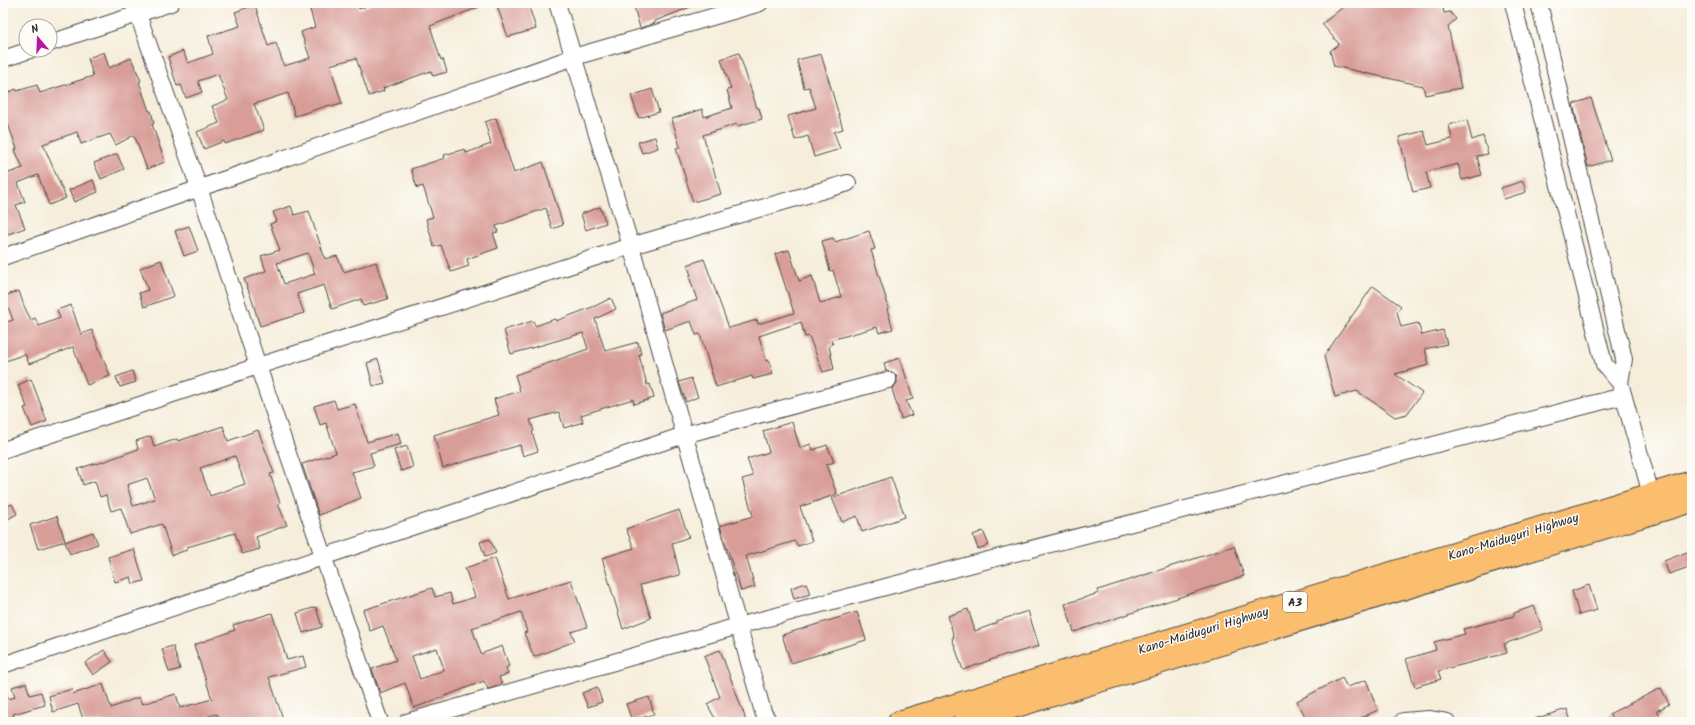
<svg xmlns="http://www.w3.org/2000/svg" width="1695" height="725" font-family="Kalam,sans-serif">
<rect width="100%" height="100%" fill="#fdfcf7"/>
<filter id="ink" filterUnits="userSpaceOnUse"><feTurbulence type="fractalNoise" baseFrequency=".025" numOctaves="2"/><feDisplacementMap in="SourceGraphic" scale="8" xChannelSelector="R" yChannelSelector="G"/><feConvolveMatrix kernelMatrix="1 2 1 2 8 2 1 2 1" color-interpolation-filters="sRGB"/></filter>
<filter id="wash" filterUnits="userSpaceOnUse"><feTurbulence type="fractalNoise" baseFrequency=".012" numOctaves="4" result="noise"/><feDisplacementMap in="SourceGraphic" scale="16" xChannelSelector="R" yChannelSelector="G"/><feGaussianBlur stdDeviation="0.9" result="paint"/><feColorMatrix in="noise" values="0 0 0 0 0 0 0 0 0 0 0 0 0 0 0 0 0 1.4 0 .05"/><feComposite in="paint" operator="in"/></filter>
<g filter="url(#wash)">
<rect width="100%" height="100%" fill="#f6eedb"/>
<g id="blocks">
<!-- building -->
<g fill="#d99d98" fill-rule="evenodd">
<path d="M308 3H357L359 9 375 3H487V4L430 26 441 60 443 59 447 72 433 76 431 71 383 88 384 91 369 96 356 58 330 65 342 104 331 107 330 105 295 116 288 93 254 104 264 130 225 144 224 141 204 149 197 132 219 123 212 106 228 100 218 74 198 81 202 92 186 98 181 85 177 86 168 57 183 51 188 63 213 54 208 36 240 26 235 12 255 5 268 46 276 43 284 66 310 58 301 32 315 27Z"/>
<path d="M496 3H528L536 29 508 37Z"/>
<path d="M633 3H698V4L655 21V23L640 28Z"/>
<path d="M1348 3H1442L1444 13 1450 12 1456 19 1448 26 1461 88 1425 95 1423 86 1334 66 1330 51 1339 44 1322 24Z"/>
<path d="M104 52 109 68 131 58 141 81 139 82 149 111H151L154 123 152 124 165 162 147 169 134 135 116 145 110 134 81 144 77 132 43 144 66 198 49 205 38 175 18 183 25 202 16 205 25 228 3 236V175L23 168 15 150 17 149 3 110V95L16 89 17 91 37 85 40 93 93 76 88 58Z"/>
<path d="M739 53 757 108H759L762 119 738 126 737 124 703 135 721 194 693 202 676 148 680 147 672 119 702 109 704 117 732 108 727 90 731 89 721 59Z"/>
<path d="M821 54 843 129 834 132 840 149 814 157 808 136 795 140 788 116 816 108 809 87 804 88 797 60Z"/>
<path d="M652 89 659 112 639 118 631 96Z"/>
<path d="M1591 98 1611 160 1588 167 1573 104Z"/>
<path d="M496 118 514 173 543 162 563 225 552 229 546 208 496 226 498 232 493 233 498 248 467 259 469 266 451 272 441 245 434 247 426 219 433 217 423 186 417 188 411 169 445 158 444 155 465 149 466 153 491 144 485 122Z"/>
<path d="M1467 120 1472 140 1483 136 1488 154 1477 156 1482 175 1462 180 1458 164 1426 172 1430 188 1413 192 1399 137 1424 131 1428 145 1452 139 1449 125Z"/>
<path d="M655 137 658 148 642 153 638 142Z"/>
<path d="M117 154 124 169 101 179 94 163Z"/>
<path d="M93 180 98 192 74 202 69 190Z"/>
<path d="M1523 181 1526 192 1504 199 1501 188Z"/>
<path d="M291 206 294 215 309 211 325 259 337 256 344 272 376 262 388 299 363 306 361 299 332 309 324 285 297 294 304 313 260 326 251 297 244 279 266 271 261 256 280 250 270 224 277 221 273 212ZM308 253 315 274 284 284 277 263Z"/>
<path d="M600 207 606 223 586 230 581 214Z"/>
<path d="M189 226 198 251 184 256 175 231Z"/>
<path d="M869 231 875 249 871 250 889 308 887 309 893 329 879 333 877 327 831 340 833 344 829 346 834 369 823 372 809 336 805 337 801 322 759 336 766 361 769 360 773 374 753 379 752 376 716 387 700 334 696 335 691 321 665 330 660 313 697 300 689 276 691 275 687 265 704 259 729 328 757 320 758 324 794 313 775 254 789 250 799 281 812 276 820 303 841 297 833 270 830 271 822 241 833 238 835 242Z"/>
<path d="M161 260 174 296 144 307 139 293 148 290 140 268Z"/>
<path d="M1373 286 1401 306 1397 312 1401 327 1418 323 1422 335 1443 330 1447 344 1425 349 1429 365 1395 374 1422 393 1407 414 1395 417 1357 391 1335 397 1324 356Z"/>
<path d="M19 291 24 306 31 320 35 318 39 326 60 318 57 310 71 305 81 334 92 330 110 376 87 385 73 347 29 364 25 354 3 362V323L13 320 4 296Z"/>
<path d="M611 298 616 309 595 319 605 351 638 342 641 354 639 355 647 385 650 384 654 398 634 404 633 399 581 415 583 422 564 428 559 412 530 420 534 431 532 432 538 451 523 456 520 445 443 468 434 435 499 415 494 399 520 391 515 375 588 349 583 333 511 354 504 330 533 321 535 326 555 319 556 321 595 306Z"/>
<path d="M900 358 913 399 906 401 912 415 901 419 892 389 897 383V377L894 373 886 371 884 363Z"/>
<path d="M378 359 385 383 373 386 367 363Z"/>
<path d="M132 371 136 382 120 387 116 377Z"/>
<path d="M691 378 698 397 686 402 679 382Z"/>
<path d="M31 379 47 421 32 427 24 408 27 407 18 385Z"/>
<path d="M334 400 337 409 355 404 367 442 398 433 401 444 370 453 374 466 352 472 361 498 319 515 302 464 336 453 326 423 320 425 314 406Z"/>
<path d="M792 422 800 448 811 444 813 450 827 445 834 462 826 465 837 494 800 507 812 541 798 546 795 541 746 556 755 587 741 591 720 526 753 516 742 479 753 476 747 459 769 452 763 431Z"/>
<path d="M223 426 228 441 258 430 274 473 270 474 280 503 278 504 287 525 256 537 260 549 242 554 235 533 187 547V550L172 555 162 524 130 534 121 508 111 511 106 495 100 497 95 481 83 485 78 469 96 463 97 464 138 449 136 441 151 436 154 447 177 439 178 441ZM235 456 245 484 210 496 200 468ZM147 478 155 499 133 506 127 485Z"/>
<path d="M407 446 413 467 401 471 394 450Z"/>
<path d="M891 477 905 517 862 532 857 516 842 522 832 498Z"/>
<path d="M12 504 17 514 8 519 3 508Z"/>
<path d="M679 510 689 537 672 543 680 575 640 585 651 618 623 629 602 558 634 548 626 529Z"/>
<path d="M57 516 65 541 38 549 30 525Z"/>
<path d="M983 531 989 545 978 549 973 535Z"/>
<path d="M93 532 98 544 70 554 65 542Z"/>
<path d="M490 539 496 553 485 557 480 542Z"/>
<path d="M1234 546 1244 576 1074 632 1065 604 1099 593 1098 590Z"/>
<path d="M134 549 144 581 133 584 131 577 115 582 108 557Z"/>
<path d="M1692 550V566L1669 574 1664 561Z"/>
<path d="M495 558 509 599 571 580 587 627 571 632 575 641 534 657 524 633 527 632 521 612 472 628 481 654 502 646 509 666 506 668 508 674 499 677 502 685 488 689 484 681 414 708 405 683 380 693 372 669 396 660 383 626 370 631 363 610 432 588 435 597 450 593 453 604 475 597 465 568ZM437 648 444 670 420 679 412 656Z"/>
<path d="M806 583 810 594 794 599 791 588Z"/>
<path d="M1589 585 1597 610 1579 615 1572 591Z"/>
<path d="M1534 606 1543 630 1504 644 1507 653 1438 671 1441 679 1415 687 1406 659 1436 650 1434 642 1465 634 1463 629 1514 616V613Z"/>
<path d="M316 607 322 627 303 633 297 613Z"/>
<path d="M968 609 975 631 997 623V621L1028 611 1039 646 1008 655 1007 654 963 670 952 638 954 637 948 616Z"/>
<path d="M857 612 866 640 791 663 782 635Z"/>
<path d="M272 613 287 660 303 656 306 667 269 677 284 722H220L217 714 186 722H84L78 704 53 712 49 696 72 689 73 694 103 684 111 708 139 697 142 704 176 694 180 708 212 699 194 645 235 630 233 625Z"/>
<path d="M173 646 180 669 169 672 162 649Z"/>
<path d="M104 650 112 662 93 675 85 663Z"/>
<path d="M720 650 744 714 746 722H717L707 704 720 697 704 656Z"/>
<path d="M1342 678 1347 687 1366 680 1378 710 1352 722H1308L1297 701Z"/>
<path d="M26 683 30 695 41 692 45 705 13 714 16 722H3V690L5 689 8 699 15 697 12 687Z"/>
<path d="M597 687 602 702 588 707 582 693Z"/>
<path d="M1661 688 1669 704 1657 711 1660 717 1651 722H1614L1609 714Z"/>
<path d="M649 697 654 714 632 721 626 704Z"/>
<path d="M1567 709 1571 722H1535L1534 719Z"/>
</g>
</g>
</g>
<g filter="url(#ink)">
<use href="#blocks" fill-opacity="0" stroke="#494845" stroke-width="1"/>
<g fill="none" stroke-linecap="round" stroke-linejoin="round">
<!-- minor casing -->
<g stroke="#494845" stroke-width="18">
<g id="minor">
<path d="M134 3 199 188 258 366 380 722"/>
<path d="M557 3 631 246 763 712 769 722"/>
<path d="M1513 3 1604 364 1620 383 1654 505"/>
<path d="M1539 3 1624 359 1620 383"/>
<path d="M50 43 171 3"/>
<path d="M3 59 30 50"/>
<path d="M3 257 574 57 760 3"/>
<path d="M3 450 258 366 631 246 848 183"/>
<path d="M3 665 684 435 888 380"/>
<path d="M1403 721 1429 719 1447 722"/>
<path d="M407 722 738 626 942 572 1623 396"/>
</g>
</g>
<!-- highway casing -->
<g stroke="#494845" stroke-width="24">
<g id="highway">
<path d="M899 722 1692 482"/>
<path d="M964 722 1692 501"/>
</g>
</g>
<!-- minor -->
<use href="#minor" stroke="#fff" stroke-width="16"/>
<!-- highway -->
<use href="#highway" stroke="#fbbd6e" stroke-width="22"/>
</g>
</g>
<g text-anchor="middle" stroke-width="3" stroke-linejoin="round" paint-order="stroke">
<!-- shield labels -->
<rect fill="#fdfcf7" stroke="#6a6a68" stroke-width="1" x="1283" y="592" width="24" height="20" rx="3"/>
<g font-size="12" font-weight="bold" fill="#2b2b2b">
<text x="1295" y="606">A3</text>
</g>
<!-- street labels -->
<g font-size="13" fill="#2b2b2b" stroke="#fdfcf7">
<text transform="translate(1513 536) rotate(-17)" y="5">Kano-Maiduguri Highway</text>
<text transform="translate(1203 630) rotate(-17)" y="5">Kano-Maiduguri Highway</text>
</g>
</g>
<!-- margin -->
<rect width="1695" height="725" fill="none" stroke="#fdfcf7" stroke-width="16"/>
<!-- north arrow -->
<g transform="translate(38 38) rotate(341)"><circle r="19" fill="#fdfcf7" stroke="#a9a8a5"/>
<path d="M0-3L7 15L0 10L-7 15Z" fill="#b5179e"/>
<text y="-6" font-size="11" font-weight="bold" text-anchor="middle" fill="#2b2b2b">N</text>
</g>
</svg>
